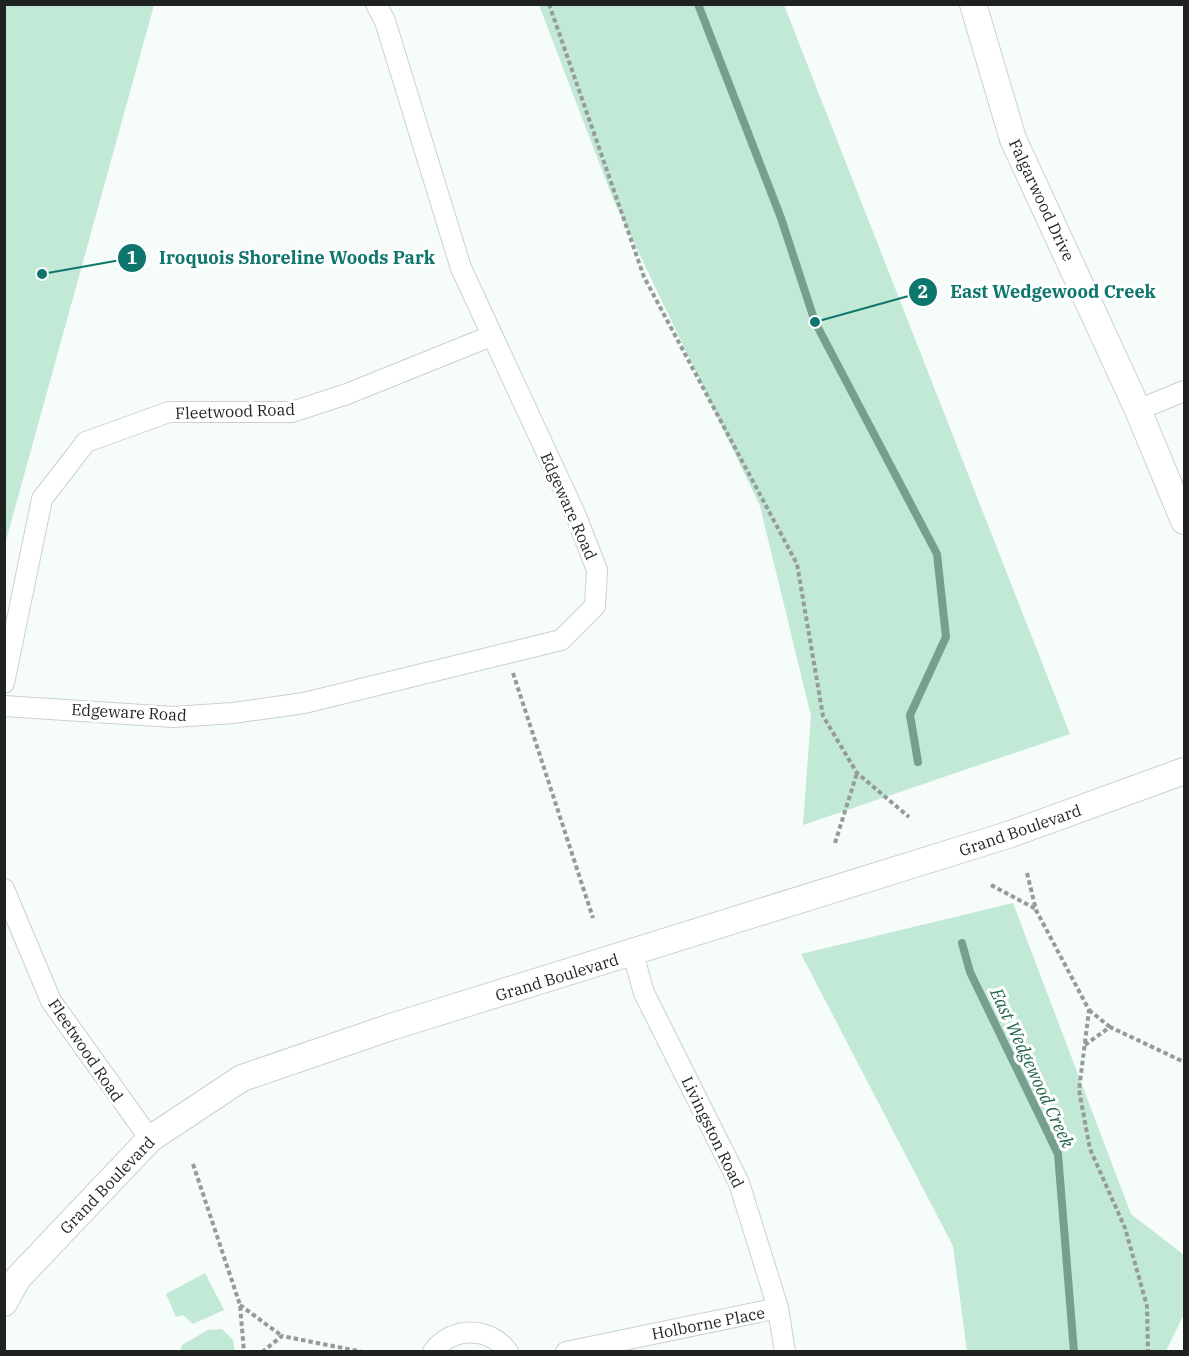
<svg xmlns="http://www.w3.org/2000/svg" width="1189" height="1356" font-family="'IBM Plex Serif',serif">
<rect width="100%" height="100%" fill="#f5fcf9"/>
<!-- green -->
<g fill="#c2e8d6">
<path d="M5 4 154 5 5 544 4 5Z"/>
<path d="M539 5H784L1070 734 803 825 811 716 760 506 613 199Z"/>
<path d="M1013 903 1131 1214 1184 1255V1314L1166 1351H967L953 1246 801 954Z"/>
<path d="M205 1273 224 1310 193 1324 183 1315 176 1317 166 1294Z"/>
<path d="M222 1329 233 1340 235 1351H180L182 1345 208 1330Z"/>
</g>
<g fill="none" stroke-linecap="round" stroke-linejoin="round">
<!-- stream -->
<g stroke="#779f8e" stroke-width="8">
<path d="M698 4 781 218 815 322 937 554 946 637 910 715 918 762"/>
<path d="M962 943 970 972 1058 1154 1074 1352"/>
</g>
<!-- minor casing -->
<g stroke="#cbd2ce" stroke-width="22">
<g id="minor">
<path d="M1138 410 1184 391"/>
<path d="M4 683 42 499 86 442 169 412H292L347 394 491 336"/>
<path d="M4 706 173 717 233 713 304 703 561 640 595 606 597 570 576 516 461 268 385 21 376 4"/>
<path d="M4 889 51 1001 150 1139"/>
<path d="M633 954 644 993 739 1183 778 1308 785 1352"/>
<path d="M433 1352C451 1326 490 1326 508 1352"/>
<path d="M566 1352 778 1308"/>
</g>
</g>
<!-- tertiary casing -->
<g stroke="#cbd2ce" stroke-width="28">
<g id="tertiary">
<path d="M973 4 1013 139 1138 410 1184 521"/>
<path d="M4 1303 18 1278 150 1139 242 1078 391 1027 1011 834 1184 771"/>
</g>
</g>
<!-- path -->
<g stroke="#969b99" stroke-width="4" stroke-dasharray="4.5 3" stroke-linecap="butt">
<path d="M549 4 644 277 797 564 823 716 857 773 909 817"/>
<path d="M513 673 593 918"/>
<path d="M835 843 857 773"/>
<path d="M1027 873 1036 910 1089 1010 1079 1090 1090 1149 1125 1228 1147 1306 1148 1352"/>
<path d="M991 885 1036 909"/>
<path d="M1089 1010 1110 1027"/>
<path d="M1085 1045 1110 1027 1184 1062"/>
<path d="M193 1164 240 1305 244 1352"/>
<path d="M240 1305 282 1336"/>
<path d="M262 1352 282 1336 363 1352"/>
</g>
<!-- minor -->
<use href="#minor" stroke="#fff" stroke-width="20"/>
<!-- tertiary -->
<use href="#tertiary" stroke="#fff" stroke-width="26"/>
</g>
<g text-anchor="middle" stroke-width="6" stroke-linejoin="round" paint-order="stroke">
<!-- street labels -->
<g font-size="16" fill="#1f2221" stroke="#fff">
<text transform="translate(1042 200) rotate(65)" y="6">Falgarwood Drive</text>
<text transform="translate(235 411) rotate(-2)" y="6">Fleetwood Road</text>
<text transform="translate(569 506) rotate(66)" y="6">Edgeware Road</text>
<text transform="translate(129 712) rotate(3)" y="6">Edgeware Road</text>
<text transform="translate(1020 830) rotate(-19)" y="6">Grand Boulevard</text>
<text transform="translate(557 977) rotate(-17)" y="6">Grand Boulevard</text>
<text transform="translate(86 1050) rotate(56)" y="6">Fleetwood Road</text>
<text transform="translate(713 1132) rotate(64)" y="6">Livingston Road</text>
<text transform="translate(107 1185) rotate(-46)" y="6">Grand Boulevard</text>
<text transform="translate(708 1323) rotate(-11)" y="6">Holborne Place</text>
</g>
<!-- water labels -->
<g font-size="18" font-style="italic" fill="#22644c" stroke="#fff">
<text transform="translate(1032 1068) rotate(65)" y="6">East Wedgewood Creek</text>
</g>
</g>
<!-- callouts -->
<path fill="none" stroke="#0f766e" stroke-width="2" d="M42 274L132 258M815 322L923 292"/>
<g fill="#0f766e" stroke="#fff" stroke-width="2">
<circle cx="42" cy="274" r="6"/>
<circle cx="815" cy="322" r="6"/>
<circle cx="132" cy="258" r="15"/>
<circle cx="923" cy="292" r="15"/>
</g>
<g font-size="18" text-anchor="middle" font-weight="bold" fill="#fff">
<text x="132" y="264">1</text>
<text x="923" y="298">2</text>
</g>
<g font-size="18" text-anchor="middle" font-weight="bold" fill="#0f766e" stroke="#fff" stroke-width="6" stroke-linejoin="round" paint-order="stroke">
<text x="297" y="264">Iroquois Shoreline Woods Park</text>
<text x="1053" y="298">East Wedgewood Creek</text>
</g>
<!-- border -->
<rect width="1189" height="1356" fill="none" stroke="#1f2221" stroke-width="12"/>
</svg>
